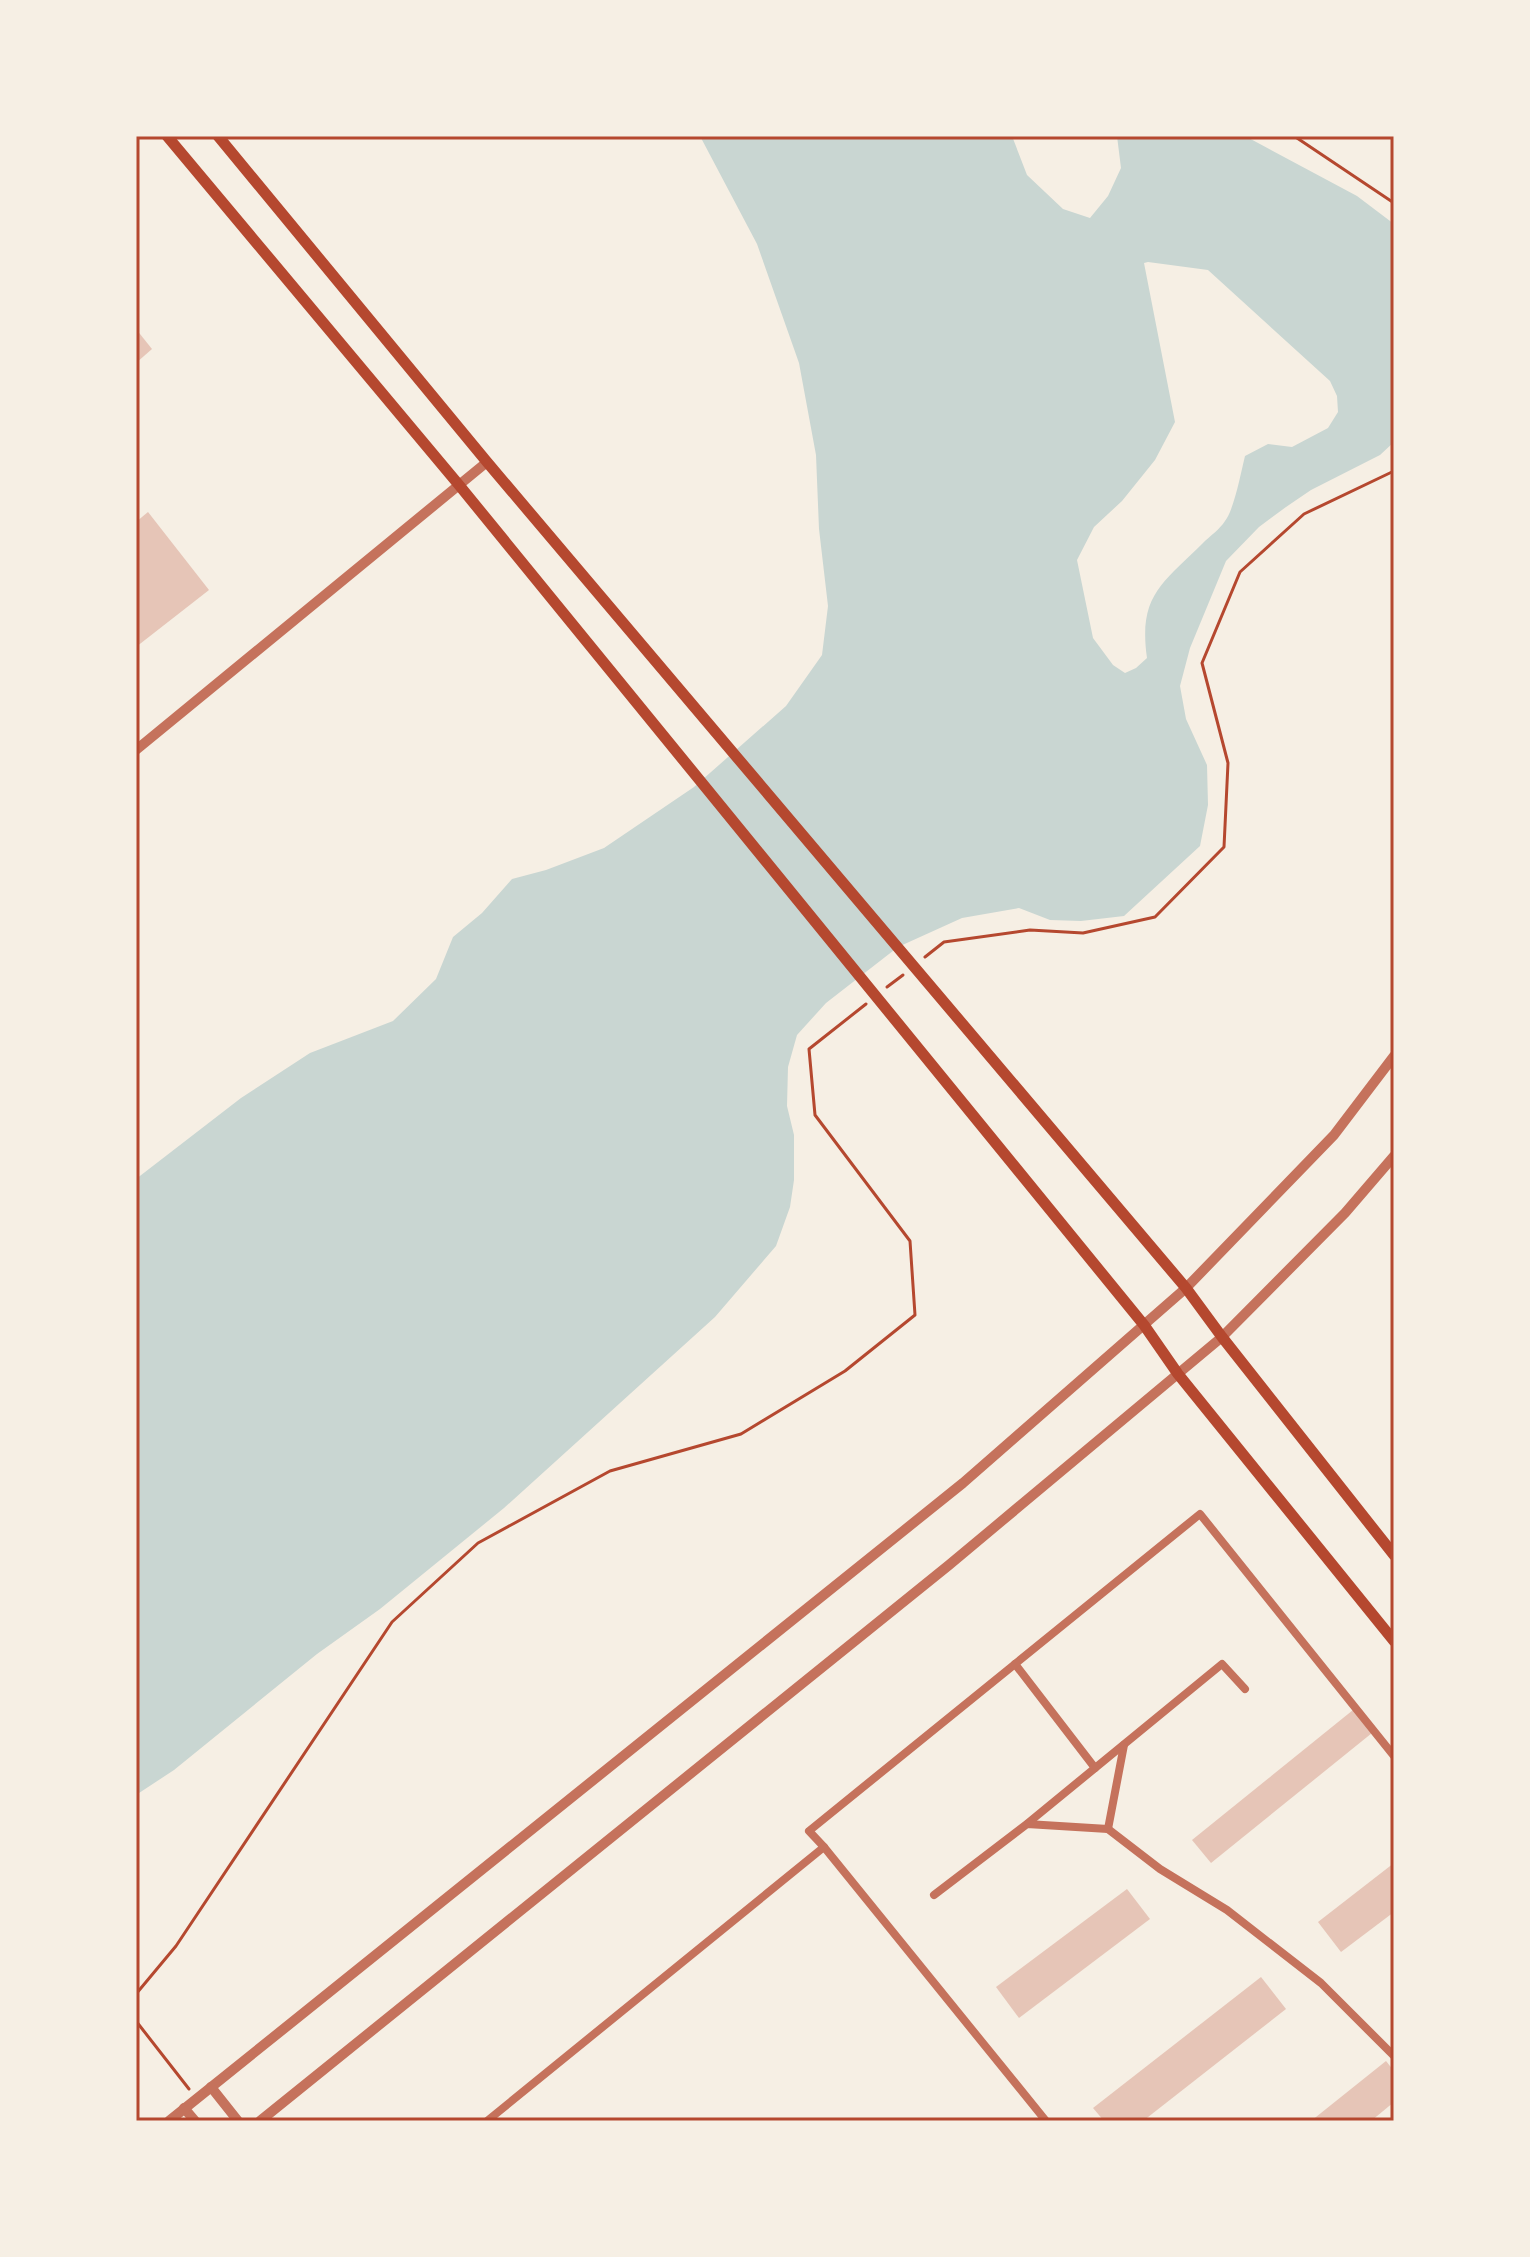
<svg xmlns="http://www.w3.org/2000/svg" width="1530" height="2257" font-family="Cabin,sans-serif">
<rect width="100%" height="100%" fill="#f6efe4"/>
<!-- water -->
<path fill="#c9d6d2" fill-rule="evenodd" d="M700 136H1012L1027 175 1063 209 1090 218 1108 196 1121 168 1117 136H1245L1357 196 1394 224V442L1380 455 1311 490 1286 507 1259 527 1226 561 1190 648 1180 686 1186 719 1207 765 1208 805 1200 846 1124 916 1081 921 1050 920 1019 908 962 918 898 947 826 1003 797 1035 788 1067 787 1106 794 1135V1180L790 1207 776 1246 715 1317 504 1508 380 1609 317 1654 174 1770 136 1795V1179L241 1098 310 1053 393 1021 436 979 453 937 482 913 512 879 546 870 604 848 694 787 786 706 822 655 828 606 819 529 816 455 799 363 757 244ZM1148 262 1208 270 1330 381 1337 396 1338 412 1328 428 1292 447 1268 444 1245 456C1241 472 1234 510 1225 521 1220 529 1210 536 1203 543 1163 583 1138 595 1147 658L1136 668 1125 673 1113 665 1093 638 1077 560 1094 527 1122 501 1155 460 1175 422 1144 263Z"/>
<!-- building -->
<g fill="#e6c5b7">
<path d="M136 329 152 349 136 363Z"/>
<path d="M148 512 209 590 136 647V522Z"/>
<path d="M1353 1710 1372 1733 1211 1863 1192 1840Z"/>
<path d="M1394 1863V1912L1341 1952 1318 1922Z"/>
<path d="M1127 1889 1150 1919 1019 2018 996 1987Z"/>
<path d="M1261 1977 1286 2009 1143 2121H1104L1093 2108Z"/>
<path d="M1386 2061 1394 2071V2102L1371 2121H1311Z"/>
</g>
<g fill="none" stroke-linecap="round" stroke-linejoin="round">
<!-- path -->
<g stroke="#b5482f" stroke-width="3">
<path d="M1294 136 1394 203"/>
<path d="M925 957 944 942 1030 930 1083 933 1155 917 1224 847 1228 763 1202 663 1240 572 1304 514 1394 471"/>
<path d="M887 987 903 975"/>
<path d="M136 1994 176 1946 392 1622 478 1543 610 1471 741 1434 845 1371 915 1315 910 1241 815 1115 809 1049 866 1004"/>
<path d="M136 2021 189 2089"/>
</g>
<!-- minor -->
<g stroke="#c5725c" stroke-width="8">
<path d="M1015 1664 1095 1768"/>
<path d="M1028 1823 1222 1664 1245 1689"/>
<path d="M1108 1829 1124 1745"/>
<path d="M824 1847 1046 2121"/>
<path d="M934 1895 1027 1824 1108 1829 1160 1869 1227 1910 1321 1983 1394 2056"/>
<path d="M487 2121 824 1847 809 1831 1200 1514 1394 1756"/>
</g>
<!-- tertiary -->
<g stroke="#c5725c" stroke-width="10">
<path d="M136 750 487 462"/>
<path d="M211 2087 238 2121"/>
<path d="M184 2108 195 2121"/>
<path d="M169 2121 963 1483 1186 1288 1334 1135 1394 1056"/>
<path d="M260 2121 949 1565 1222 1337 1345 1213 1394 1156"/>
</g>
<!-- secondary -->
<g stroke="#b5482f" stroke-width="11">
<path d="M167 136 459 485 1144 1325 1178 1374 1394 1641"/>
<path d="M218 136 487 462 1186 1288 1222 1337 1394 1555"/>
</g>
</g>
<!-- border -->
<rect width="1530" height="2257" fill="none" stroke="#f6efe4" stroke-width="276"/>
<rect x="138" y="138" width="1254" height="1981" fill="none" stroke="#b5482f" stroke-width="3"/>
</svg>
